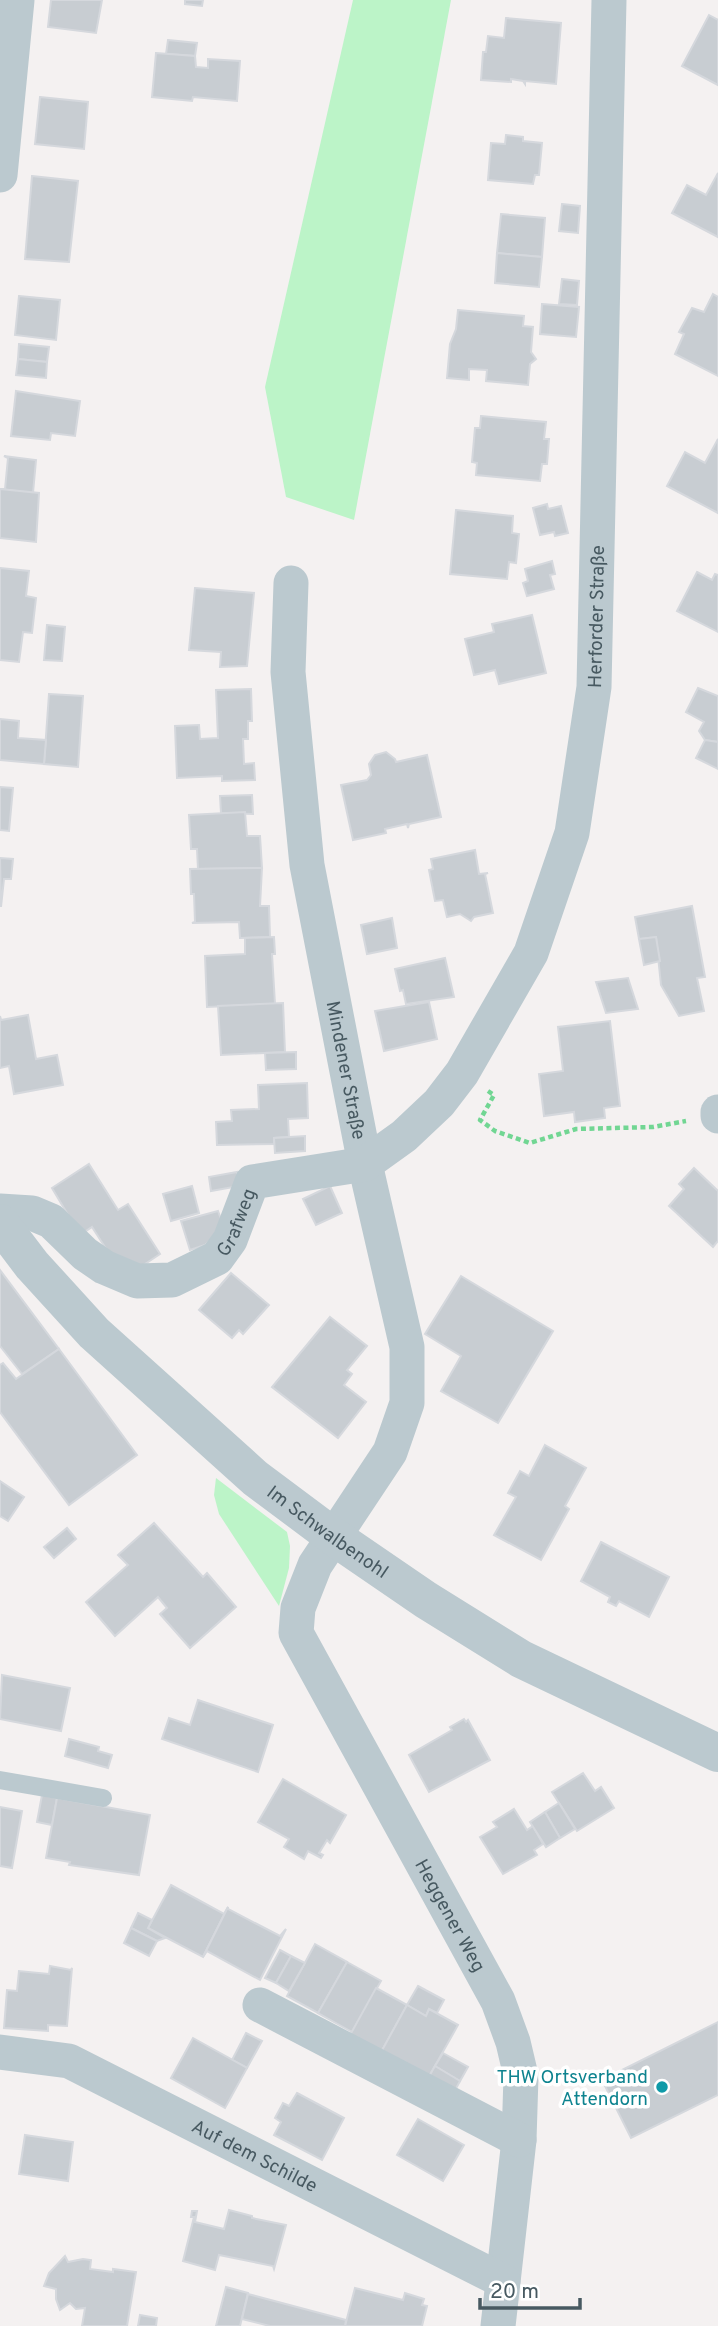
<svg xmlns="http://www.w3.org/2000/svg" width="718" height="2326" font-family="Overpass,sans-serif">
<rect width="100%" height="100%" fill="#f4f1f1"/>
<!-- green -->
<g fill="#bcf4c8">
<path d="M353 0H451L354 520 286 497 265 387Z"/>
<path d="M216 1478 287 1532 290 1546 289 1568 279 1606 219 1514 214 1495Z"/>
</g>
<!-- building -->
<g fill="#c8cdd2" stroke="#d5d8dd" stroke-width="2">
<path d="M51 0H102L96 33 48 27Z"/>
<path d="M185 0H203L202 6 185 4Z"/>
<path d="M709 15 718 20V85L682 66Z"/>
<path d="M506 18 561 23 556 84 525 81V84L523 81 511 79V82L481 80 483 52H486L488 36 504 38Z"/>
<path d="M168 40 197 43 195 56 166 54Z"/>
<path d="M156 53 195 56 196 67 208 68V59L240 61 237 101 193 97 192 101 152 97Z"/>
<path d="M40 97 88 102 84 149 35 144Z"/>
<path d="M506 135 523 137V141L542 143 539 175H535L533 184 488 180 491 143 505 144Z"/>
<path d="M718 173V237L672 213 687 185 706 195Z"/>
<path d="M32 176 78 181 69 262 25 259Z"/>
<path d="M562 204 580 206 578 233 559 231Z"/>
<path d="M501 214 545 218 542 257 497 253Z"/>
<path d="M497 253 542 257 539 287 495 283Z"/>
<path d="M562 279 579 281 577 305 559 304Z"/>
<path d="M713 294 718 297V376L675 354 684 334 679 332 692 308 704 312Z"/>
<path d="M19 296 60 300 56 340 15 335Z"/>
<path d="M542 304 579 307 576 337 540 334Z"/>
<path d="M458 310 524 316 523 326 533 327 531 352 536 359 530 364 528 385 486 381 487 370 469 369V380L447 378 450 344 456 329Z"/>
<path d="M19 344 49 347 47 362 18 359Z"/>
<path d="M18 359 47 362 46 378 16 375Z"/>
<path d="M16 391 80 401 75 436 51 433 50 440 11 436Z"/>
<path d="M481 416 546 422 544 439H549L547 464H542L540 481 476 475 477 463 472 462 475 428H480Z"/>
<path d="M718 439V513L667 486 685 452 705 463Z"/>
<path d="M4 456 36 460 33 493 0 489H5L8 458Z"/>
<path d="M0 489 39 493 36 542 0 538Z"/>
<path d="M547 504 548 509 561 506 568 533 555 536 554 532 540 535 533 508Z"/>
<path d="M456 510 513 516 512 533 519 534 516 563 509 562 507 579 450 574Z"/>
<path d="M552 561 555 574 550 575 554 589 527 596 523 583 528 581 525 569Z"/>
<path d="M0 568 29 571 26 596 36 598 32 633 23 632 19 662 0 660Z"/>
<path d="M697 572 712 580 715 574 718 575V632L677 611Z"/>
<path d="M195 588 254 593 247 666 220 667 221 652 189 650Z"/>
<path d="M532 615 546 673 499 684 495 670 474 675 465 639 494 632 492 624Z"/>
<path d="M47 625 65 627 62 661 44 660Z"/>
<path d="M698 688 718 696V742L705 740 699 731 704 722 686 712Z"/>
<path d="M251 689 252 721H248V739H243L244 764 254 763 255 780 222 781V776L177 778 175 726 199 725 200 739 218 738 216 690Z"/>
<path d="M49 694 83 696 78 767 44 764Z"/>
<path d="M0 719 19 721 18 738 46 740 44 764 0 760Z"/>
<path d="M705 740 718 742V769L696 758Z"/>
<path d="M386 752 395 759 396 762 427 755 441 817 409 824 408 828 407 824 385 829 386 833 353 840 341 785 367 780 371 775 369 764 375 755Z"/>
<path d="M0 787 13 788 9 831 0 830Z"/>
<path d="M252 795 253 814 221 813 220 796Z"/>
<path d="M245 812 247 836H260L262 868 198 869 197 849H191L189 815Z"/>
<path d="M475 850 479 874 488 873 485 874 493 913 474 917 471 921 460 914 447 917 443 900 435 901 429 870 433 869 431 859Z"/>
<path d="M0 858 13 859 11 879H4L1 907Z"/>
<path d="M262 868 260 906H269L270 937 240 938 239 922 192 923 195 922 194 894H191L190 869Z"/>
<path d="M692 906 705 977 697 978 704 1011 679 1016 661 985 656 937 639 939 635 917Z"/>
<path d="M392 918 397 948 367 954 361 925Z"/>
<path d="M274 937 275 954H272L275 1004 207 1007 205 956 245 954V938Z"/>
<path d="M656 937 660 961 644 965 639 939Z"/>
<path d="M445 958 454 997 406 1004 403 990 400 991 395 969Z"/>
<path d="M628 978 638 1009 606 1013 596 982Z"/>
<path d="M429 1002 437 1039 384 1051 375 1011Z"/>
<path d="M283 1003 285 1052 221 1055 218 1006Z"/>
<path d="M28 1015 36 1059 57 1055 63 1085 14 1094 9 1066 0 1068V1016L1 1020Z"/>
<path d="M610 1021 620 1106 604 1108 605 1118 575 1122 574 1112 544 1116 539 1074 563 1071 558 1027Z"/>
<path d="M296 1052V1069L266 1070 265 1053Z"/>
<path d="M307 1083 308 1118 288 1119 289 1137 274 1138V1144L217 1145 216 1122 232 1121 231 1110 259 1109 258 1085Z"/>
<path d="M305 1136V1151L275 1153 274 1138Z"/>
<path d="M89 1164 118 1210 128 1204 160 1254 142 1266 112 1258 92 1227 80 1235 52 1188Z"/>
<path d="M694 1168 718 1191V1241L713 1247 669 1206 684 1189 679 1184Z"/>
<path d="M237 1172 239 1186 211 1191 209 1177Z"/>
<path d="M192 1186 199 1213 171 1221 163 1194Z"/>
<path d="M330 1186 342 1213 316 1225 303 1199Z"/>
<path d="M218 1211 224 1227 205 1245 190 1250 181 1221Z"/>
<path d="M0 1270 59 1349 22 1374 0 1346Z"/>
<path d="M231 1273 269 1305 243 1334 239 1330 232 1338 199 1310Z"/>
<path d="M461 1276 553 1331 498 1423 441 1391 461 1356 425 1334Z"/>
<path d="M330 1317 367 1346 347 1370 352 1374 344 1385 366 1402 338 1438 272 1387Z"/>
<path d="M59 1349 137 1455 69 1505 0 1412V1365L3 1363 16 1379Z"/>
<path d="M545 1445 586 1468 565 1506 569 1509 541 1560 494 1535 516 1497 508 1493 520 1471 529 1476Z"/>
<path d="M0 1481 24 1497 8 1521 0 1516Z"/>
<path d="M154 1523 203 1577 207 1573 236 1607 190 1648 160 1614 167 1608 158 1597 115 1636 86 1602 128 1565 118 1555Z"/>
<path d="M67 1528 76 1539 54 1558 44 1547Z"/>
<path d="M601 1542 669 1577 649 1617 619 1601 616 1606 608 1602 610 1597 581 1581Z"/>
<path d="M2 1675 70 1688 61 1731 0 1719Z"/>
<path d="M198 1700 273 1725 258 1772 162 1739 169 1718 190 1725Z"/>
<path d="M464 1719 466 1722 468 1720 490 1760 429 1792 409 1755 452 1730 450 1727Z"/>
<path d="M69 1739 99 1747 98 1751 112 1755 108 1768 65 1756Z"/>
<path d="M583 1773 595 1791 601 1787 614 1808 577 1831 552 1792Z"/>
<path d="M283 1779 346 1815 330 1843 327 1840 319 1853 323 1855 321 1858 308 1851 304 1859 284 1847 289 1839 258 1822Z"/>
<path d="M42 1795 57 1798 52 1825 37 1822Z"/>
<path d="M57 1798 150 1815 139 1875 69 1865 70 1862 46 1858Z"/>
<path d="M559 1803 575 1829 560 1838 545 1812Z"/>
<path d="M0 1807 22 1811 12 1868 0 1866Z"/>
<path d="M514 1809 527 1830 533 1826 543 1844 534 1850 537 1855 503 1874 480 1837 497 1827 493 1822Z"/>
<path d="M545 1812 560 1838 546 1847 530 1822Z"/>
<path d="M171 1885 224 1914 228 1907 203 1957 148 1928Z"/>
<path d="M228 1907V1909L280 1936 286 1929 260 1980 207 1951 203 1957Z"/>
<path d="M138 1913 152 1920 148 1928 165 1938 157 1941 131 1928Z"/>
<path d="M131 1928 157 1941 149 1956 124 1943Z"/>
<path d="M315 1944 347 1962 318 2013 287 1996Z"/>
<path d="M280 1950 291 1956 276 1983 265 1978Z"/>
<path d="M291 1956 305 1963 289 1991 276 1983Z"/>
<path d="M347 1962 381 1981 352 2032 318 2013Z"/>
<path d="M50 1966 71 1970 72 1968 67 2026 48 2025V2031L4 2028 7 1990 17 1991 19 1971 49 1974Z"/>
<path d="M418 1986 444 2000 437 2013 429 2009 426 2016 407 2005Z"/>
<path d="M376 1988 407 2005 380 2054 349 2037Z"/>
<path d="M407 2005 426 2016 429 2009 458 2025 427 2080 380 2054Z"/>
<path d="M718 2022V2095L631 2138 602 2080Z"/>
<path d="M246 2033 262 2041 247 2068 232 2060Z"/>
<path d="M193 2038 247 2068 225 2108 171 2078Z"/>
<path d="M443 2053 468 2067 460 2081 435 2066Z"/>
<path d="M435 2066 460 2081 453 2094 427 2080Z"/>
<path d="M297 2093 344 2118 322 2160 274 2135 281 2122 275 2118 283 2103 289 2106Z"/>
<path d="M418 2119 464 2145 443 2181 397 2155Z"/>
<path d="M25 2135 73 2142 68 2181 19 2174Z"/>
<path d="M229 2210 252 2216V2218L286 2225 274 2269 273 2266 219 2255 215 2270 183 2261 194 2217H191L192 2211H197L195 2222 224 2229Z"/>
<path d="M65 2256 68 2262 83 2259 91 2260 90 2269 113 2272V2269L136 2272 127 2326H82L85 2308 76 2309 70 2303 60 2310 56 2299V2289L44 2286 49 2273Z"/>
<path d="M226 2287 248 2293 240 2326H216Z"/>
<path d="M355 2288 403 2300 405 2293 424 2299 422 2305 427 2306 422 2326H345Z"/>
<path d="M248 2294 346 2320 345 2326H270L242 2319Z"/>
<path d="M140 2315 157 2318 156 2326H138Z"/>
</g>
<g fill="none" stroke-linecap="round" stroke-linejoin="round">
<!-- path -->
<path stroke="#71d693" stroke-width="4.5" stroke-dasharray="5 3.5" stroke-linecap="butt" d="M488 1091 494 1095 480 1120 495 1131 530 1143 576 1129 653 1127 686 1121"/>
<!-- service -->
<path stroke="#bbc9cf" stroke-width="18" d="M0 1780 103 1798"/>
<!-- minor -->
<g stroke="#bbc9cf" stroke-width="35">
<path d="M0 175 17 0"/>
<path id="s1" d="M291 583 288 672 307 865 365 1164 407 1347V1403L390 1452 315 1565 298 1608 296 1633 498 2001 513 2042 521 2076 519 2140 498 2326"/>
<path d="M718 1112V1116"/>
<path id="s2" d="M0 1211 32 1213 51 1221 85 1254 104 1267 137 1281 172 1280 217 1258 230 1240 252 1182 365 1164 404 1136 439 1103 462 1073 531 953 572 833 594 687 609 0"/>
<path d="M260 2005 519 2140"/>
<path id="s3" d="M0 2052 69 2061 503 2281"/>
</g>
<!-- tertiary -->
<path stroke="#bbc9cf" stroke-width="38" id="s4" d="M0 1223 32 1265 94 1333 255 1478 334 1537 426 1600 521 1659 718 1753"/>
</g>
<!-- markers -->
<circle fill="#0f9aa8" stroke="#fff" stroke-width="2.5" cx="662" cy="2087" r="7"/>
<g text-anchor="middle" stroke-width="7" stroke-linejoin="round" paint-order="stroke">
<!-- street labels -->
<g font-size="19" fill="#475961" stroke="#fff">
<text dy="7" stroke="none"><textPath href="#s2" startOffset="1060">Herforder Straße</textPath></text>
<text dy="7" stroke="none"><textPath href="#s1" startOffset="492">Mindener Straße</textPath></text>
<text dy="7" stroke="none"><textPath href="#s2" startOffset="285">Grafweg</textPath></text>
<text dy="7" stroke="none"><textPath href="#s4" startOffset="452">Im Schwalbenohl</textPath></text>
<text dy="7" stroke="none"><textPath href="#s1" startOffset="1412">Heggener Weg</textPath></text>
<text dy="7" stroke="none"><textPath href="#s3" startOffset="278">Auf dem Schilde</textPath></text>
</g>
<!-- culture labels -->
<g font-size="19" fill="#0d838f" stroke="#fff" text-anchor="end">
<text x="648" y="2083">THW Ortsverband<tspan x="648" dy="22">Attendorn</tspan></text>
</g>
</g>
<!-- scale -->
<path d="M480 2298v10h100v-10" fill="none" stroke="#475961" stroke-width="3.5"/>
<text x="490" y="2298" font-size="21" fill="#475961" stroke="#ffffff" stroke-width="5" paint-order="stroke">20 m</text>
</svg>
